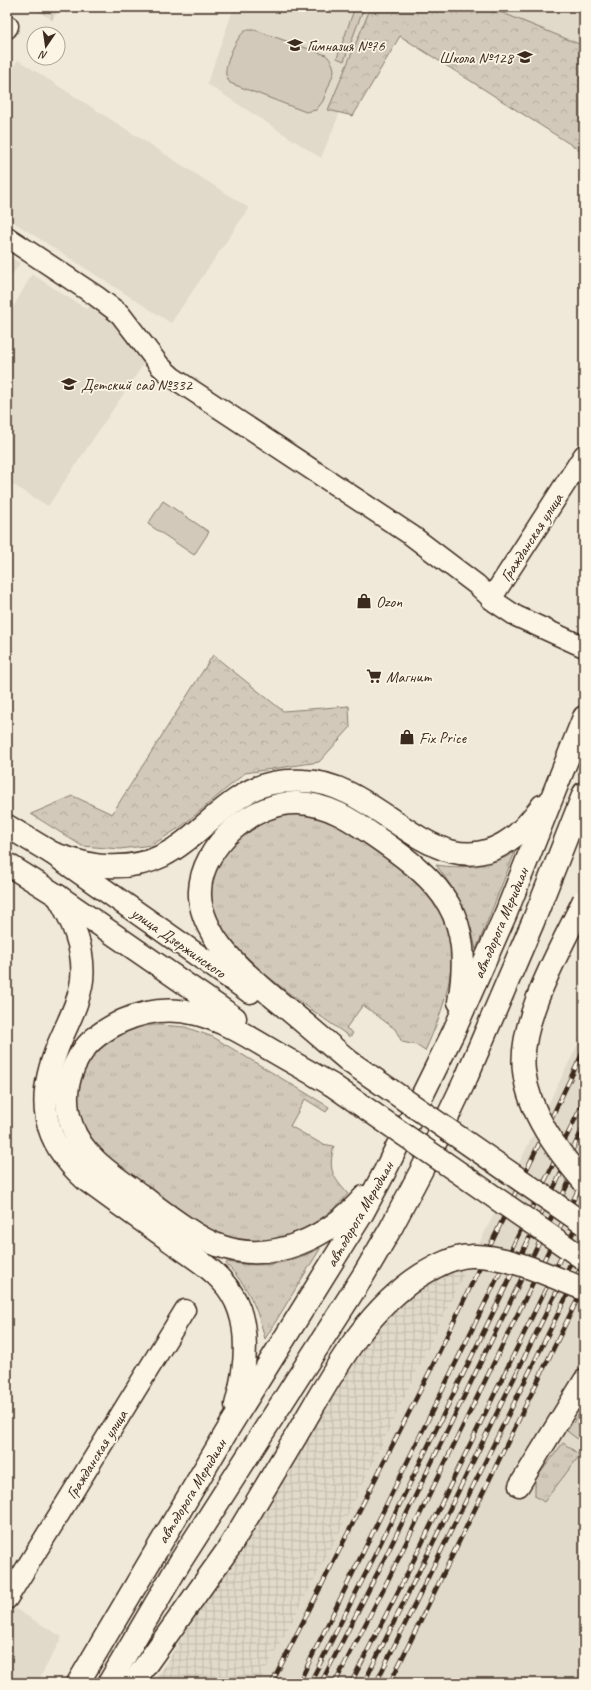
<svg xmlns="http://www.w3.org/2000/svg" width="591" height="1690" font-family="Caveat,sans-serif">
<defs>
<pattern id="industrial-grid" width="8" height="8" patternUnits="userSpaceOnUse"><rect width="8" height="8" fill="#e1d9c9"/><path d="M0 4h8M4 0v8" fill="none" stroke="#c2baac"/></pattern>
<pattern id="grass-tufts" width="24" height="20" patternUnits="userSpaceOnUse"><rect width="24" height="20" fill="#d2c9ba"/><path d="M3 7l-1-3M5 7V3M7 7l1-3M15 17l-1-3M17 17v-4M19 17l1-3" fill="none" stroke="#b5ad9f"/></pattern>
<pattern id="forest-crowns" width="20" height="18" patternUnits="userSpaceOnUse"><rect width="20" height="18" fill="#d2c9ba"/><path d="M2 6a3 3 0 1 1 6 0M12 15a3 3 0 1 1 6 0" fill="none" stroke="#b5ad9f"/></pattern>
</defs>
<rect width="100%" height="100%" fill="#f0e9d9"/>
<filter id="ink" filterUnits="userSpaceOnUse"><feTurbulence type="fractalNoise" baseFrequency=".025" numOctaves="2"/><feDisplacementMap in="SourceGraphic" scale="8" xChannelSelector="R" yChannelSelector="G"/><feConvolveMatrix kernelMatrix="1 2 1 2 8 2 1 2 1" color-interpolation-filters="sRGB"/></filter>
<g filter="url(#ink)">
<!-- built -->
<g fill="#e1d9c9">
<path d="M234 7H384L321 158 207 84Z"/>
<path d="M392 7H584V108Z"/>
<path d="M18 60 249 208 171 323 7 218V76Z"/>
<path d="M7 255 20 263 7 283Z"/>
<path d="M32 274 86 309 92 304 110 317 145 362 48 506 7 481V318Z"/>
<path d="M584 1032V1683H259L337 1538 468 1266Z"/>
<path d="M14 1608 62 1637 37 1683H7V1620Z"/>
</g>
<!-- industrial -->
<g fill="url(#industrial-grid)">
<path d="M32 7H61L52 20Z"/>
<path d="M468 1266 337 1538 259 1683H153L237 1551 377 1321 435 1274Z"/>
</g>
<!-- grass -->
<g fill="url(#grass-tufts)" stroke="#867a6c">
<path d="M286 812C295 813 307 813 316 816 338 822 358 837 377 850 465 908 466 961 425 1051L416 1045 402 1042 395 1029 363 1005 346 1028 353 1033 350 1037C311 1009 219 950 211 901 208 887 214 871 221 860 229 848 241 832 254 825 263 819 276 816 286 812Z"/>
<path d="M515 852 476 950C470 917 457 892 436 865 464 869 491 867 515 852Z"/>
<path d="M145 1025H160L185 1027 213 1037 329 1107 326 1112 305 1099 290 1126 322 1144 334 1146C328 1170 332 1176 348 1194 320 1226 277 1250 233 1239 210 1234 177 1209 157 1195 133 1178 100 1158 85 1131 76 1116 74 1091 80 1075 82 1070 87 1065 90 1060 92 1056 95 1050 98 1047 112 1036 128 1030 145 1025Z"/>
<path d="M320 1248V1249L265 1339C257 1308 249 1287 226 1264L227 1262C262 1268 288 1265 320 1248Z"/>
<path d="M584 1407V1444L567 1431Z"/>
<path d="M563 1443 580 1455 544 1502 535 1496V1480Z"/>
</g>
<!-- forest -->
<g fill="url(#forest-crowns)" stroke="#867a6c">
<path d="M371 7H488L584 46V153L400 36 353 116 328 110Z"/>
<path d="M213 655 283 711 349 706 350 728 319 762 245 773 182 826 152 845 120 849 82 846 31 814 73 796 112 814Z"/>
</g>
<!-- park -->
<g fill="#d2c9ba" stroke="#867a6c">
<path d="M355 7H364L344 61 337 58Z"/>
<path d="M247 30H255L326 55C331 60 334 65 334 72L323 101 316 110 306 112 230 83C228 80 227 78 226 75 224 65 237 34 247 30Z"/>
<path d="M163 501 209 532 194 555 148 524Z"/>
</g>
<g fill="none" stroke-linecap="round" stroke-linejoin="round">
<!-- minor casing -->
<g stroke="#3b2a1e" stroke-width="23">
<g id="minor">
<path d="M7 28 8 26"/>
<path d="M7 237 96 296 120 314 160 366 172 377 411 535 477 585 495 602 516 616 584 647"/>
<path d="M491 599 584 455"/>
<path d="M519 1486 584 1380"/>
<path d="M7 1599 185 1310"/>
</g>
</g>
<!-- major casing -->
<g stroke="#3b2a1e" stroke-width="25">
<g id="major">
<path d="M7 826 52 853 250 992"/>
<path d="M52 853C69 859 87 865 105 866 176 870 192 827 243 795 261 783 283 780 304 781 382 782 439 898 516 835 526 827 534 816 542 806"/>
<path d="M7 864 58 896 235 1018"/>
<path d="M58 896C73 921 85 950 82 980 79 1003 67 1024 58 1046 36 1100 41 1140 86 1180 114 1201 143 1221 172 1242 189 1254 208 1265 222 1281 253 1314 247 1365 236 1405"/>
<path d="M350 1062C324 1040 299 1018 273 997 252 979 230 961 215 938 206 923 199 908 200 891 201 846 254 801 298 803 328 804 352 820 376 837 444 884 474 915 459 1002"/>
<path d="M332 1085C310 1072 288 1060 266 1047 219 1019 178 996 122 1021 108 1028 94 1036 85 1048 67 1071 62 1099 72 1126 82 1156 114 1176 139 1194 161 1210 196 1238 220 1246 273 1265 329 1237 364 1197"/>
<path d="M78 1683 230 1426 362 1214 384 1173 454 1031 506 913 584 717"/>
<path d="M109 1683 180 1562 363 1276 391 1228 429 1156 467 1076 533 922 584 793"/>
<path d="M133 1683 229 1548"/>
</g>
</g>
<!-- minor -->
<use href="#minor" stroke="#fcf5e5" stroke-width="20"/>
<!-- major -->
<use href="#major" stroke="#fcf5e5" stroke-width="22"/>
<!-- rail casing -->
<g stroke="#3b2a1e" stroke-width="4.5">
<g id="rail">
<path d="M272 1683 429 1373 584 1050"/>
<path d="M299 1683 584 1101"/>
<path d="M310 1683 369 1567 584 1126"/>
<path d="M321 1683 381 1566 584 1151"/>
<path d="M335 1683 385 1586 584 1178"/>
<path d="M351 1683 408 1572 584 1210"/>
<path d="M364 1683 584 1236"/>
<path d="M376 1683 584 1261"/>
<path d="M390 1683 584 1286"/>
</g>
</g>
<!-- rail -->
<use href="#rail" stroke="#fcf5e5" stroke-width="3" stroke-dasharray="9" stroke-linecap="butt"/>
<!-- major-bridge casing -->
<g stroke="#3b2a1e" stroke-width="25" stroke-linecap="butt">
<g id="major-bridge">
<path d="M584 900C562 946 518 1020 524 1071 529 1114 557 1150 584 1182"/>
<path d="M350 1062 584 1224"/>
<path d="M332 1085 584 1259"/>
<path d="M229 1548C252 1510 274 1473 296 1436 331 1377 362 1313 421 1275 436 1266 454 1256 471 1256 506 1254 552 1277 584 1289"/>
</g>
</g>
<!-- major-bridge -->
<use href="#major-bridge" stroke="#fcf5e5" stroke-width="22"/>
</g>
</g>
<!-- icons -->
<defs>
<g id="school-bare" transform="scale(1.2)"><path d="M0-5L7-2L0 1L-7-2ZM-4 1L0 2.5L4 1V4Q0 6-4 4Z" fill="#3b2a1e" stroke="#fcf5e5" stroke-width="2.5" paint-order="stroke"/></g>
<g id="shop-bare" transform="scale(1.2)"><path d="M-5-2.5h2.3a2.7 3.5 0 0 1 5.4 0H5L5.5 6h-11ZM-1.5-2.5h3a1.5 2.3 0 0 0-3 0Z" fill="#3b2a1e" stroke="#fcf5e5" stroke-width="2.5" paint-order="stroke"/></g>
<g id="supermarket-bare" transform="scale(1.2)"><path d="M-6-5.5h2.5l.6 2H6L4.5 2H-2.5L-4.4-4H-6ZM-1.5 3.2a1.3 1.3 0 1 0 .1 0ZM3 3.2a1.3 1.3 0 1 0 .1 0Z" fill="#3b2a1e" stroke="#fcf5e5" stroke-width="2.5" paint-order="stroke"/></g>
</defs>
<g fill-rule="evenodd">
<use href="#school-bare" x="295" y="45"/>
<use href="#school-bare" x="525" y="57"/>
<use href="#school-bare" x="69" y="384"/>
<use href="#shop-bare" x="364" y="601"/>
<use href="#supermarket-bare" x="374" y="676"/>
<use href="#shop-bare" x="407" y="737"/>
</g>
<g text-anchor="middle" stroke-width="3.5" stroke-linejoin="round" paint-order="stroke">
<!-- poi labels -->
<g font-size="16" fill="#3b2a1e" stroke="#fcf5e5" text-anchor="start">
<text x="307" y="51">Гимназия №76</text>
<text x="513" y="63" text-anchor="end">Школа №128</text>
<text x="81" y="390">Детский cад №332</text>
<text x="376" y="607">Ozon</text>
<text x="386" y="682">Магнит</text>
<text x="419" y="743">Fix Price</text>
</g>
<!-- street labels -->
<g font-size="16" fill="#3b2a1e" stroke="#fcf5e5">
<text transform="translate(531 537) rotate(-57)" y="6">Гражданская улица</text>
<text transform="translate(500 923) rotate(-67)" y="6">автодорога Меридиан</text>
<text transform="translate(179 942) rotate(35)" y="6">улица Дзержинского</text>
<text transform="translate(359 1214) rotate(-60)" y="6">автодорога Меридиан</text>
<text transform="translate(96 1454) rotate(-58)" y="6">Гражданская улица</text>
<text transform="translate(191 1491) rotate(-59)" y="6">автодорога Меридиан</text>
</g>
</g>
<!-- margin -->
<rect width="591" height="1690" fill="none" stroke="#fcf5e5" stroke-width="24"/>
<rect x="12" y="12" width="567" height="1666" fill="none" stroke="#3b2a1e" stroke-width="1.5" filter="url(#ink)"/>
<!-- north arrow -->
<g transform="translate(46 46) rotate(193)"><circle r="19" fill="#fcf5e5" stroke="#afa495"/>
<path d="M0-3L7 15L0 10L-7 15Z" fill="#3b2a1e"/>
<text y="-6" font-size="11" font-weight="bold" text-anchor="middle" fill="#3b2a1e">N</text>
</g>
</svg>
